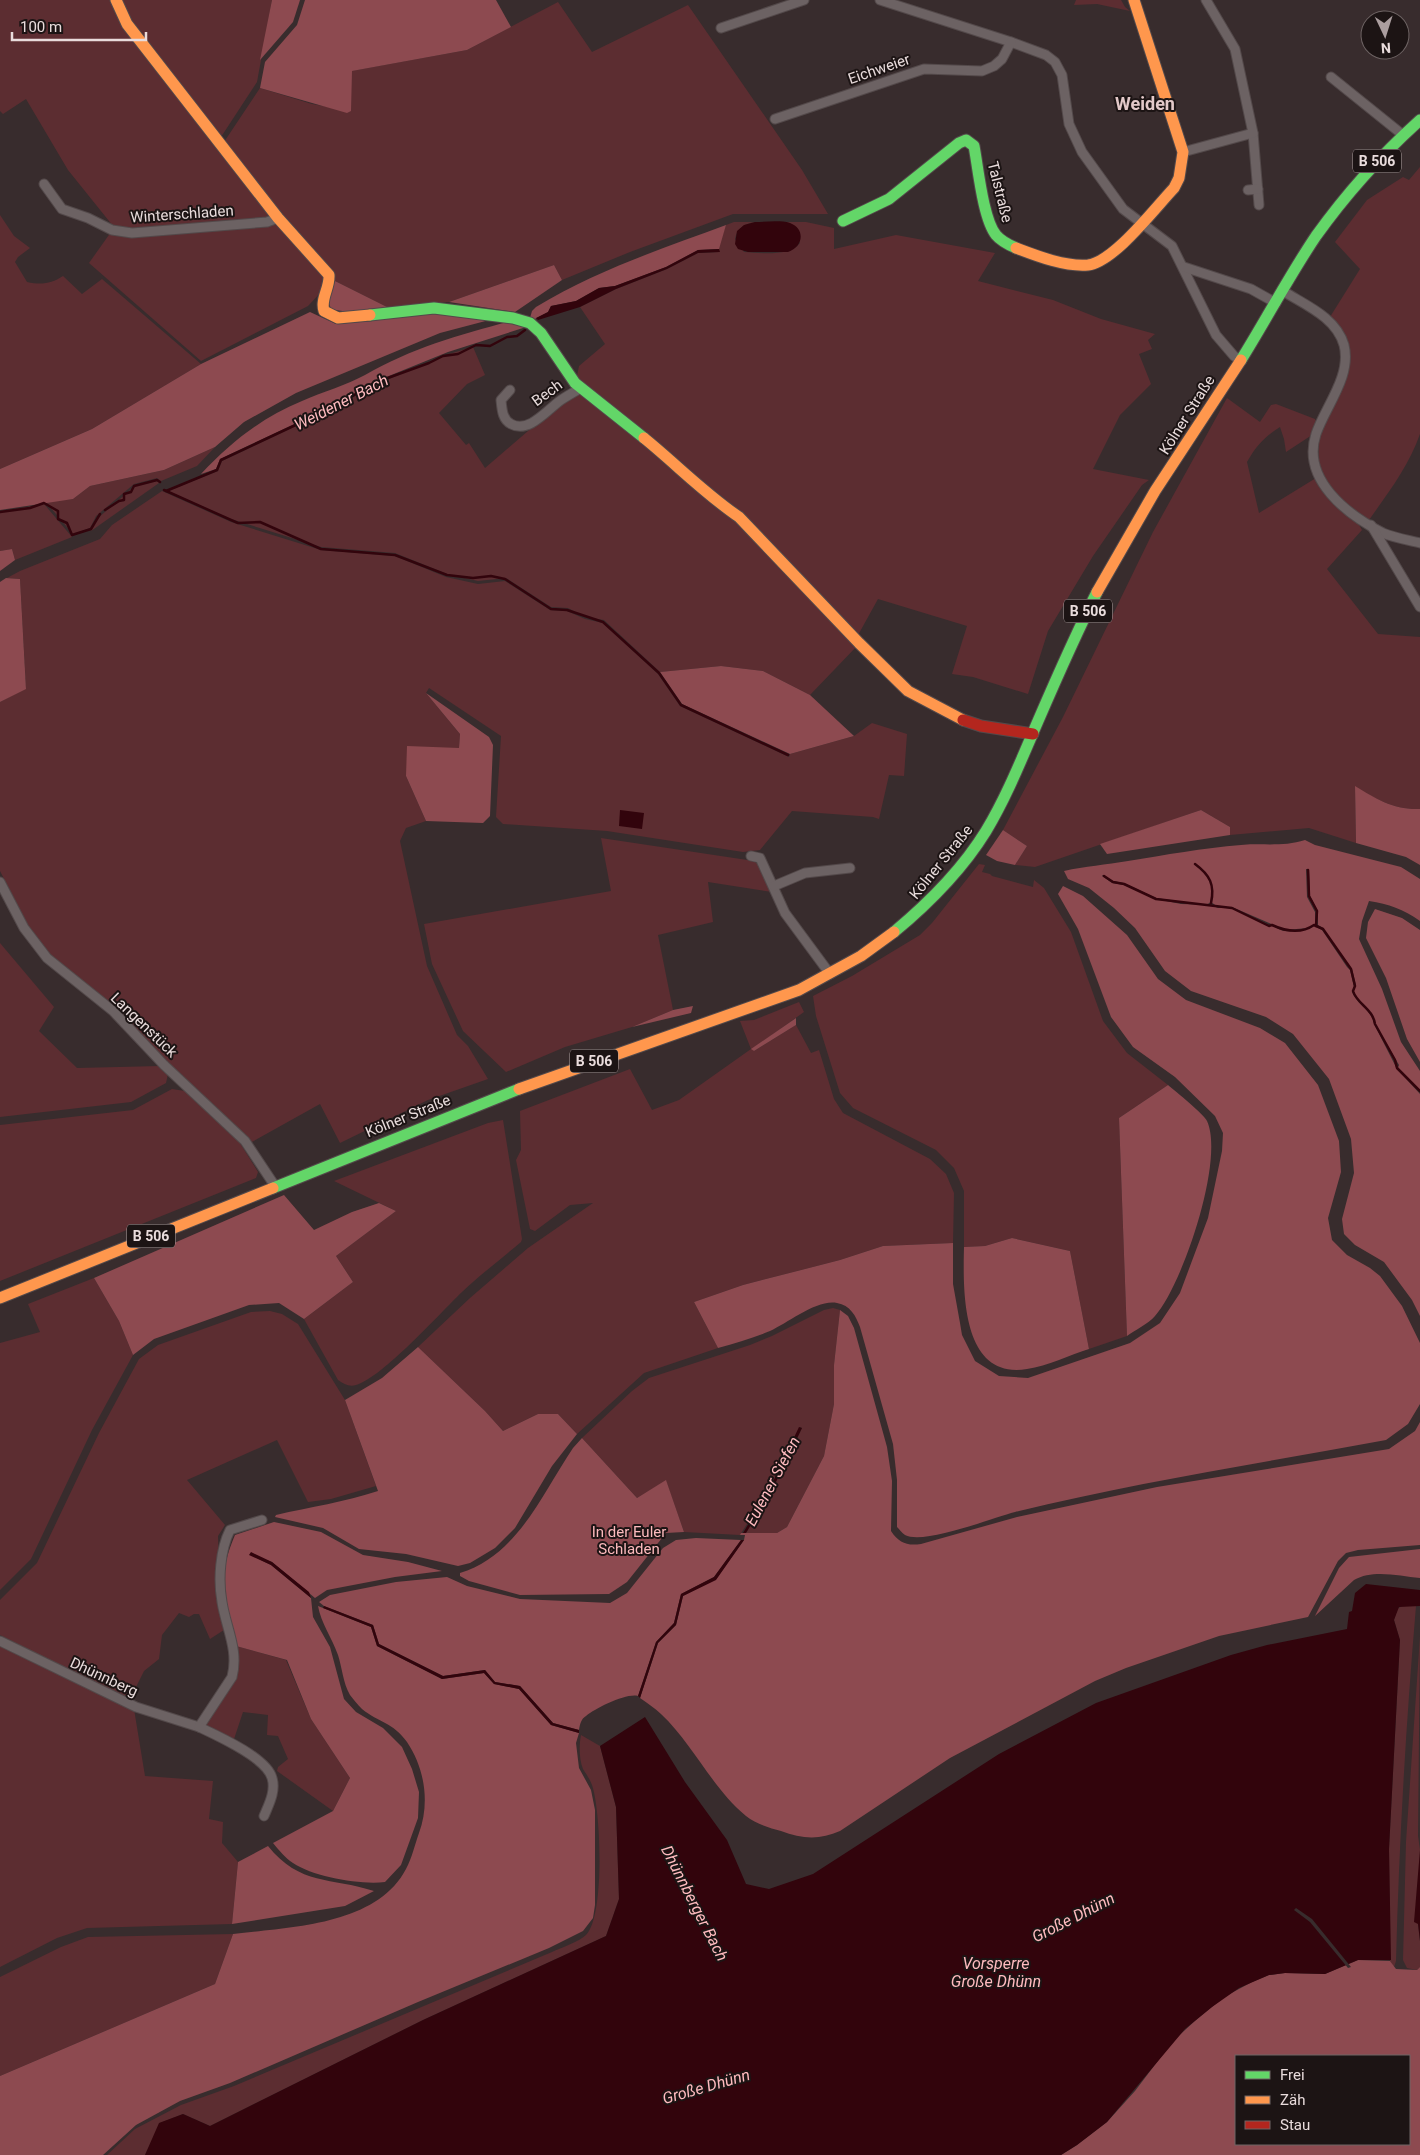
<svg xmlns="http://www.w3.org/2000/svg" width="1420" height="2155" font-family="Roboto,sans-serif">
<rect width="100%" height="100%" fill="#382c2d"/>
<!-- green -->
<g fill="#5c2d31">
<path d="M0 0H113L269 216 263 220 136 230 113 226 68 170 26 99 3 114 0 111Z"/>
<path d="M121 0H272L257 82 221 137 131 21Z"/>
<path d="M1076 0H1121L1125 7 1130 11 1097 4 1074 5Z"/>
<path d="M558 2 592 52 688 5 802 170 828 214H733L630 252 562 280 554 265 449 302 423 303 387 307 335 281 334 273 300 241 224 142 260 88 312 104 351 111V71L467 50Z"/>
<path d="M1420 167V434C1409 466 1388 493 1369 520L1340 500 1319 470 1318 438 1348 366 1330 317 1360 269 1335 242 1367 200 1403 177 1409 180Z"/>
<path d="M0 215 14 236 30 248 18 257 15 262 27 282C41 285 51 284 63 276L82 294 102 279 201 364 92 429 0 469Z"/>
<path d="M734 222H755C744 224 737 228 735 239L744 252C759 253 790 257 800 243L790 223 783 222H806L834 228V249L896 235 995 253 978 281 1053 300 1101 319 1155 334 1148 340 1152 349 1139 354 1151 384 1120 415 1093 469 1149 480 1142 485 1093 556 1048 631 1028 694 973 677 952 674 967 626 878 599 857 637 775 551 576 381 579 366 605 344 580 307 616 289 667 269 698 253 719 252V245L726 225Z"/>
<path d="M271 225H278L326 278 323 290 308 306 201 361 89 263 111 232Z"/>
<path d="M473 347 485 375 467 384 439 413 466 445 469 443 485 468 557 406 580 393 738 519 858 645 810 695 763 671 721 666 660 672 604 620 585 617 568 608 551 607 506 578 478 581 447 574 395 553 321 547 231 519 168 491 218 471 222 461 336 407 375 385 449 354Z"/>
<path d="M1227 398 1260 422 1271 405 1276 404 1315 419 1317 423 1312 435 1286 452 1284 439 1280 427C1264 437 1256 446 1247 462L1259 513 1316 478 1331 501 1359 525 1362 530 1327 569 1378 634 1420 637V809C1394 810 1376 799 1355 787L1356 843 1309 828 1230 835V827L1201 810 1035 867 1015 865 1027 846 1003 830 1063 717 1153 532Z"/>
<path d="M215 447 197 466 161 481 157 478 134 484 96 516 90 528 73 534 45 501 73 499 90 486 164 470Z"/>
<path d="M157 481 159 483 91 531 98 518 135 486Z"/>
<path d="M162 491 231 522 321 550 395 556 446 577 478 584 505 581 550 610 567 611 585 619 603 623 658 674 680 706 789 757 790 754 854 736 872 723 907 734 904 776 889 775 879 819 873 817 792 811 760 850 743 852 607 831 503 824 496 817 501 736 429 688 426 693 460 734 459 748 406 776 426 821 406 828 400 841 427 966 457 1035 468 1046 488 1079 428 1100 340 1143 320 1104 250 1143 50 955 28 925 0 871V702L26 688 20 579 7 578 20 571 100 539 112 525Z"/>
<path d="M44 504 72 537 15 560 12 549 0 551V512Z"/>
<path d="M601 838 754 861 762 868 772 892 708 882 713 922 658 935 673 1010 632 1027 565 1047 506 1072 463 1031 432 964 424 924 611 891Z"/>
<path d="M979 864 985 865 982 872 990 874 992 876 1033 887 1034 880 1044 888 1071 932 1103 1021 1127 1053 1168 1085 1119 1118 1127 1336 1089 1349 1070 1251 1012 1238 985 1246 964 1247V1191L954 1168 936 1150 853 1108 840 1093 816 1016 813 996 852 976 920 935 932 923Z"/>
<path d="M0 943 54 1007 39 1031 77 1068 160 1066 168 1074 166 1083 131 1102 0 1117Z"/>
<path d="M799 1002 804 1012 752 1049 754 1051 796 1025 811 1053 819 1050 834 1099 843 1113 930 1159 946 1174 954 1193 953 1243 883 1246 840 1260 743 1285 694 1302 718 1348 644 1373 577 1434 558 1414H538L503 1431 485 1411 418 1347 470 1298 528 1248 593 1203 570 1205 535 1231 530 1229 516 1160 521 1150 520 1111 630 1069 652 1110 679 1100 751 1049 740 1021 754 1020Z"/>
<path d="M172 1089 185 1091 240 1143 258 1172 256 1178 0 1281V1125L133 1110Z"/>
<path d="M503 1120 522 1239 521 1242C501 1259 481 1274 462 1292 440 1313 382 1378 356 1385 349 1387 344 1384 338 1380L304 1319 353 1282 336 1256 396 1211 334 1181 488 1123Z"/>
<path d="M94 1278 119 1321 133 1355 92 1430 31 1559 0 1590V1343L40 1332 28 1304Z"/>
<path d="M833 1308 840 1310 834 1365V1404L824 1456 787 1527 777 1533H746L773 1488 802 1428 800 1427 771 1486 740 1535 684 1532 666 1481 637 1498 582 1438 632 1391 649 1378 750 1345 772 1336 824 1310Z"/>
<path d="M270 1311 282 1314 298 1324 345 1400 376 1486 331 1499 308 1502 277 1440 187 1480 225 1525 218 1536 219 1566 227 1628 210 1639 199 1614H194L189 1617 179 1613 162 1635 159 1659 144 1671 132 1695 126 1699 0 1635V1600L37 1563 99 1433 139 1359 158 1345 251 1312Z"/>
<path d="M1404 1605 1416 1606C1406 1724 1399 1842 1396 1961L1394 1967 1390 1961 1389 1849 1400 1640 1394 1620 1397 1609Z"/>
<path d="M1420 1636 1418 1836 1420 1850 1418 1924 1420 1941V1967L1417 1970 1407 1968 1403 1960 1406 1842Z"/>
<path d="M0 1645 134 1709 145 1776 213 1781 209 1819 223 1822 222 1843 238 1862 232 1924 87 1928 57 1938 0 1967Z"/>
<path d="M236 1646 286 1660 311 1719 350 1778 333 1811 277 1771 278 1767 288 1759 278 1736 267 1735 268 1715 243 1712 233 1742 207 1727 205 1725 231 1685Z"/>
<path d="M581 1735 600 1746 616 1807 619 1899 606 1936 423 2020 210 2126 183 2114 160 2123 145 2155H107L135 2129 181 2105 234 2086 552 1952C561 1948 580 1941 586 1935 605 1916 601 1811 592 1785 590 1779 586 1774 583 1769 579 1759 579 1745 581 1735Z"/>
<path d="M233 1934 215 1984 0 2076V1977L61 1947 88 1937Z"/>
</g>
<!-- forest -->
<g fill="#8d4a50" fill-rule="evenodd">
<path d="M272 0H300L293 22 260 60Z"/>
<path d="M305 0H496L511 27 467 50 352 71 351 111 347 113 260 88 265 62 297 25Z"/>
<path d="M726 225 719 249 698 250 666 267 615 286 599 288 576 301 551 306 548 312 533 320 530 318 532 311 536 307C595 271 661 249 726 225Z"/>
<path d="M554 265 562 280 515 312 449 302Z"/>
<path d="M335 281 387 307C368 310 349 314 331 309L328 300Z"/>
<path d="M310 312 336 324 372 321 422 313H447L497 318 440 333 296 393 244 422 215 447 164 470 90 486 73 499 0 510V469L92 429 201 364Z"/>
<path d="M515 320 527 324 523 328 448 352 374 382 335 405 220 459 216 469 201 474C231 442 261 418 302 401 322 392 347 385 365 375 412 348 462 334 515 320Z"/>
<path d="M12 549 15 560 0 571V551Z"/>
<path d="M6 578 20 579 26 689 0 702V582Z"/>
<path d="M721 666 763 671 810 695 854 736 790 754 682 704 660 672Z"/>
<path d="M426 693 489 737 493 745 490 816 483 823 426 821 406 776 407 746 459 748 460 734Z"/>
<path d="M1355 786C1376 799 1394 810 1420 809V865L1406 857 1356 843Z"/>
<path d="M1201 810 1230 827V835L1107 854 1100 844Z"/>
<path d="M1003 830 1027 846 1015 865 997 861 986 855Z"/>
<path d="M1305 840 1315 845 1401 867 1420 879V921C1403 909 1389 904 1369 901L1362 921 1359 939 1382 989 1401 1042 1420 1071V1090L1398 1068 1399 1065 1375 1024C1374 1009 1358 1004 1353 991L1356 985 1352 969 1348 966 1323 928 1318 925V911L1310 896 1309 869H1306L1307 897 1315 912V924L1308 928 1285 930 1232 907H1218L1211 902 1206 905 1156 898 1124 883 1113 881 1103 875 1102 876 1112 883 1124 885 1156 899 1181 904 1211 905 1218 908H1232L1268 926C1275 925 1278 930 1284 931 1293 932 1306 931 1314 926L1322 930 1347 967 1350 970 1354 987 1352 992C1357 1005 1372 1010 1374 1024L1397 1069 1420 1094V1316L1412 1300 1384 1262 1355 1245 1344 1234 1342 1219 1354 1173 1351 1139 1329 1079 1293 1034 1266 1017 1191 991 1165 971 1135 928 1114 908 1089 888 1068 879 1064 871C1085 866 1106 865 1128 861 1165 855 1203 848 1241 845 1264 843 1284 847 1305 840Z"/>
<path d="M1063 886 1083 896 1127 935 1158 979 1186 1000 1260 1028 1285 1043 1318 1085 1339 1141 1341 1172 1328 1218 1332 1240 1347 1255 1370 1268 1380 1276 1402 1306 1420 1343V1404L1408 1424 1386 1440C1262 1463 1137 1482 1015 1512 992 1518 924 1545 905 1535 902 1533 899 1529 897 1527V1480L893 1444 860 1327C856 1316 850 1305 837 1303 817 1299 788 1323 770 1331 753 1338 736 1343 718 1348L694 1302 743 1285 840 1260 883 1246 953 1243V1284L960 1323 962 1335 975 1361 999 1376 1028 1378 1130 1343 1160 1323 1180 1293 1208 1218 1222 1151 1223 1133 1215 1116 1175 1077 1133 1047 1111 1017 1078 929 1058 894Z"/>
<path d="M1375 909 1402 918 1420 930V1062L1407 1039 1386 978 1366 938 1368 922Z"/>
<path d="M693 1006 691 1013 632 1027 673 1010Z"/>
<path d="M796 1018V1025L754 1051 751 1049Z"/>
<path d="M1168 1085C1176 1092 1204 1114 1207 1121 1225 1160 1182 1286 1155 1316 1148 1324 1135 1330 1127 1336L1119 1118Z"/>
<path d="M284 1195 314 1230 352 1212 379 1203 396 1211 336 1256 353 1282 304 1319 279 1303 249 1305 154 1339 133 1355 119 1321 94 1278Z"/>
<path d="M1012 1238 1070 1251 1089 1349C1069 1355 1048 1366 1027 1369 961 1380 963 1290 964 1247L985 1246Z"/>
<path d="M840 1310 848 1316 854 1328 887 1447 892 1481 891 1531C899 1543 907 1546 921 1544L1017 1517 1157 1487 1389 1449 1415 1431 1420 1422V1545L1358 1550 1346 1553 1338 1561 1308 1617 1219 1636 1126 1668 1095 1681 950 1758 840 1831C820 1840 802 1839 781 1831 770 1828 756 1824 746 1816 712 1788 693 1744 661 1714 655 1708 647 1703 640 1698L658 1643 676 1625 683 1596 716 1579 744 1540 745 1535H740L741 1533H777L787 1527 824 1456 834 1404V1365Z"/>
<path d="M418 1347 485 1411 503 1431 538 1414H558L577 1434 552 1466 515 1528 495 1548 470 1563 458 1566 406 1554 359 1549 323 1528 275 1517 276 1515C310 1507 345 1502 378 1491L345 1400 382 1378Z"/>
<path d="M582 1438 637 1498 666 1480 684 1532 666 1533 627 1582 609 1594 520 1595 469 1581 460 1576V1573C518 1555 542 1494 573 1448Z"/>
<path d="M274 1522 321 1532 363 1555 408 1562 442 1571 395 1577 327 1590 315 1598 272 1562 249 1554 271 1565 311 1598 313 1617 330 1647 344 1699 356 1712 383 1728 402 1747 412 1769 419 1792 418 1818 401 1865 385 1882C360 1885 314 1877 293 1863 285 1858 279 1850 273 1843L333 1811 350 1778 311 1719 287 1660 236 1646C224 1602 216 1579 235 1535Z"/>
<path d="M696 1538 741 1540 714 1577 681 1594 674 1623 656 1642 638 1696C626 1693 596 1708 586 1716 581 1719 580 1724 579 1730L553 1723 520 1686 495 1682 485 1670 443 1676 379 1644 373 1625 324 1606 319 1602 330 1595 396 1582 447 1577 467 1586 520 1599 610 1603 627 1593 663 1548 676 1540Z"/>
<path d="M1420 1549V1578C1399 1576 1373 1569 1354 1580L1315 1616 1339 1568 1349 1557Z"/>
<path d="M318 1606 371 1627 377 1646 442 1679 484 1673 494 1684 519 1689 551 1725 579 1733 576 1743 579 1768 591 1790 595 1810V1905L593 1918 583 1931 549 1948 418 2002 230 2083 180 2101 136 2125 103 2155H0V2076L215 1984 233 1934C289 1927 376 1926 406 1869 412 1858 415 1844 419 1833 430 1803 425 1769 407 1742 393 1722 379 1723 362 1709 358 1705 353 1699 350 1695 343 1683 342 1667 338 1655 332 1638 321 1623 318 1606Z"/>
<path d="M268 1846C300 1886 331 1877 374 1891L345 1906 232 1924 238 1862Z"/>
<path d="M1358 1960 1390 1961 1396 1969 1417 1970 1420 1967V2155H1061L1077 2145 1107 2122 1135 2091 1173 2041 1196 2020 1224 1997 1252 1982 1269 1975 1285 1973 1325 1974ZM1236 2056H1409V2144H1236Z"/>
</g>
<!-- water -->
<g fill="#32040c">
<path d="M755 222C766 222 780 220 790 223 806 229 803 247 788 252H748L738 249 735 244 737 231 744 225Z"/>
<path d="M719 249 720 252 698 253 667 269 616 289 580 307 538 320 536 318 548 312 551 306 576 301 599 288 615 286 666 267 698 250Z"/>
<path d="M620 810 644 813 642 829 619 826Z"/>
<path d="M799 1427 802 1428 773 1488 746 1533H743L771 1486Z"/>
<path d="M741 1540H744L716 1580 683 1596 676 1625 658 1643 640 1698 638 1696 656 1642 674 1623 681 1594 714 1577Z"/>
<path d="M251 1552 272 1562 309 1592 311 1598 271 1565 249 1555Z"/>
<path d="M1366 1584 1420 1590V1606L1399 1607 1394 1620 1400 1640 1389 1849 1391 1960H1358L1325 1974 1285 1973 1269 1975 1239 1988 1212 2007 1185 2029 1107 2122 1077 2145 1061 2155H145L159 2123 183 2114 210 2126 423 2020 606 1936 619 1899 616 1807 600 1746 645 1717 685 1782 727 1840 746 1884 769 1889 813 1874 999 1754 1096 1703 1231 1655 1267 1645 1347 1629 1349 1612 1352 1611 1355 1593Z"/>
<path d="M324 1606 373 1625 379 1644 443 1676 485 1670 495 1682 520 1686 553 1723 579 1730V1733L551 1725 519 1689 494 1684 484 1673 442 1679 377 1646 371 1627 323 1608Z"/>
<path d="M1420 1850V1941L1418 1924 1414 1922Z"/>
</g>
<!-- pier -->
<path fill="#382c2d" d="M1296 1908 1312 1919 1351 1967 1348 1968 1310 1922 1294 1910Z"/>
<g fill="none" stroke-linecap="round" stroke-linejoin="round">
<!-- stream -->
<g stroke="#32040c" stroke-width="2.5">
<path d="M164 490 231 520 238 523 260 522 321 549 395 555 447 575 473 578 491 576 505 579 551 609 567 610 603 622 659 673 681 705 788 755"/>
<path d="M166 491 217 470 221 460 336 406 374 383 429 363 443 356 458 354 476 345 490 346 507 337 517 336 525 330"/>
<path d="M105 510 119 501 124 500V494L131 492 134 486 157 480 160 482"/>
<path d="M0 512 30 508 44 503 58 511V519L67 523 72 535 91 529 100 514"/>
<path d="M1195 864C1210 875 1215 885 1211 903"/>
<path d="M1308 870 1309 896 1317 911 1316 926"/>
<path d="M1104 876 1113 882 1124 884 1156 899 1232 908 1269 926 1272 925C1285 931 1301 934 1314 925L1323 929 1351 969 1355 986 1353 991C1357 1004 1373 1009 1375 1024L1395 1060 1397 1068 1420 1091"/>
</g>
<!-- street casing -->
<g stroke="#53494a" stroke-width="11">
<g id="street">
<path d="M880 0 1011 42 1046 55 1055 62 1062 75 1069 124 1082 152 1123 209 1172 246 1216 335 1234 356 1240 360"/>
<path d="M721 28 804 0"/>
<path d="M1331 77 1403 135"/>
<path d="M775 119 924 69 982 71 994 66 1002 59 1011 42"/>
<path d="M1253 133 1259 205"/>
<path d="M1183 152 1253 133 1235 49 1206 0"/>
<path d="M44 184 62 209 88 218 112 230 132 233 267 222 278 218"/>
<path d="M1248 190 1258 189"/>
<path d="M1184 267 1251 289 1276 303"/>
<path d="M1283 291C1305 305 1336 317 1344 345 1352 376 1325 407 1316 434 1301 480 1348 515 1383 533 1395 538 1408 540 1420 543"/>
<path d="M510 390 501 400C502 409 502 419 511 424 529 434 548 409 561 400 567 396 574 392 581 388"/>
<path d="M1371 525 1420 607"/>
<path d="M751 856 760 858 785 913 830 974"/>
<path d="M0 882 24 928 47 958 113 1011 164 1065 245 1141 275 1186"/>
<path d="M774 886 805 873 850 868"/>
<path d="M0 1641 136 1707 199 1727 232 1677C239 1650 226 1628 222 1602 218 1580 220 1550 230 1530L262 1520"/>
<path d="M199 1727C218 1736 267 1758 272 1778 276 1791 269 1804 264 1816"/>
</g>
</g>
<!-- fast casing -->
<g stroke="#53494a" stroke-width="13">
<g id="fast">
<path d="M843 221 889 199 959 143 966 140 974 146C978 167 983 219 996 235 1001 241 1009 245 1016 248"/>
<path d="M370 315 434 308 513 318 530 323 541 333 575 383 644 438"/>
<path d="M1241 360C1266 320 1289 276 1316 236 1346 194 1381 155 1420 120"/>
<path d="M894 932C929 903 962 870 986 831 1007 796 1022 758 1038 721 1057 677 1076 634 1097 592"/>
<path d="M273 1188 519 1089"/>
</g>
</g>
<!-- slow casing -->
<g stroke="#53494a" stroke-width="13">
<g id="slow">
<path d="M116 0 127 24 278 218 329 275C330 288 320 299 324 311L338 318 370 315"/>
<path d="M1016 248C1037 256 1065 267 1088 265 1114 262 1155 208 1174 188L1179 178 1183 152 1134 0"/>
<path d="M644 438C676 464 705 494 739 517L859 643 908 691 963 720"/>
<path d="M1097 592 1155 491 1241 360"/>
<path d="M519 1089 799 990 861 956 894 932"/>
<path d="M0 1298 273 1188"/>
</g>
</g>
<!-- jam casing -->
<g stroke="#53494a" stroke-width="13">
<path id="jam" d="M963 720 981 726 1033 734"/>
</g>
<!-- street -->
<use href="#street" stroke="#6c6263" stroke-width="9"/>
<!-- fast -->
<use href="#fast" stroke="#63d668" stroke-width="11"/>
<!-- slow -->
<use href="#slow" stroke="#ff974d" stroke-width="11"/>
<!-- jam -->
<use href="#jam" stroke="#b3261e" stroke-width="11"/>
</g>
<g text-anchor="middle" stroke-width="4" stroke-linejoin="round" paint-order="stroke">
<!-- shield labels -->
<g fill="#1c1414" stroke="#aca0a0" stroke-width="1">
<rect x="1353" y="149.5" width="48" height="23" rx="4"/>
<rect x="1064" y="599.5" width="48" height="23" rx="4"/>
<rect x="570" y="1049.5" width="48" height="23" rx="4"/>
<rect x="127" y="1224.5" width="48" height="23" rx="4"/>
</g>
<g font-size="14" font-weight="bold" fill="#e9dcdc">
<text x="1377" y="166">B 506</text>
<text x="1088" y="616">B 506</text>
<text x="594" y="1066">B 506</text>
<text x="151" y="1241">B 506</text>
</g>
<!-- street labels -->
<g font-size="15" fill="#e9dcdc" stroke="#1c1414">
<text transform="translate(879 69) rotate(-19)" y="5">Eichweier</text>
<text transform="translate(1000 192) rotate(76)" y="5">Talstraße</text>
<text transform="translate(182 214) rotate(-4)" y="5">Winterschladen</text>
<text transform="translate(547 393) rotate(-36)" y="5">Bech</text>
<text transform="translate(1187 415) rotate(-58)" y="5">Kölner Straße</text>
<text transform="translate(941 862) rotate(-51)" y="5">Kölner Straße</text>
<text transform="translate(144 1025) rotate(44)" y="5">Langenstück</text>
<text transform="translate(408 1116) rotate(-22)" y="5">Kölner Straße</text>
<text transform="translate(104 1677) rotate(25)" y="5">Dhünnberg</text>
</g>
<!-- park labels -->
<g font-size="15" fill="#fdbabd" stroke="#1c1414">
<text x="629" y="1537">In der Euler<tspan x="629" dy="17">Schladen</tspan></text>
</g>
<!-- water labels -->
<g font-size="16" font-style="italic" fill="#ffbbbf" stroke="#1c1414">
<text transform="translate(341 402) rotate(-27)" y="6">Weidener Bach</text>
<text transform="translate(772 1481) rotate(-62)" y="6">Eulener Siefen</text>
<text transform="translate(695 1903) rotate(63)" y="6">Dhünnberger Bach</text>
<text transform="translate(1073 1917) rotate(-27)" y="6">Große Dhünn</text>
<text x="996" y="1969">Vorsperre<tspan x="996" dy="18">Große Dhünn</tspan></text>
<text transform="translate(706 2086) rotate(-16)" y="6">Große Dhünn</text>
</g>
<!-- quarter labels -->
<g font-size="18" font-weight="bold" fill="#e3c9c9" stroke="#1c1414">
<text x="1145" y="110">Weiden</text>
</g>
</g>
<!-- legend -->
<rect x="1235" y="2055" width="175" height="90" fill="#1c1414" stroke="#6e6464"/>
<rect x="1245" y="2071" width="25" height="8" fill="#63d668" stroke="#6e6464"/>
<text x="1280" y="2080" font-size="15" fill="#e9dcdc">Frei</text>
<rect x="1245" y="2096" width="25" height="8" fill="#ff974d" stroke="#6e6464"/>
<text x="1280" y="2105" font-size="15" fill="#e9dcdc">Zäh</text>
<rect x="1245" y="2121" width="25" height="8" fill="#b3261e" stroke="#6e6464"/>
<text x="1280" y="2130" font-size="15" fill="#e9dcdc">Stau</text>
<!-- north arrow -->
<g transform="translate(1385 35) rotate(176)"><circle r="24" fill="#1c1414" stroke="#6e6464"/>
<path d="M0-4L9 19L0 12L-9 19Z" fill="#ab9e9f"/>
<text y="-8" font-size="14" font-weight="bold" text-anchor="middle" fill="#e9dcdc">N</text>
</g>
<!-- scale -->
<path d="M12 32v8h134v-8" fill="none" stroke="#e9dcdc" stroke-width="2.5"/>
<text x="20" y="32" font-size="15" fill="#e9dcdc" stroke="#1c1414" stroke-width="4" paint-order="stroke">100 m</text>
</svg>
